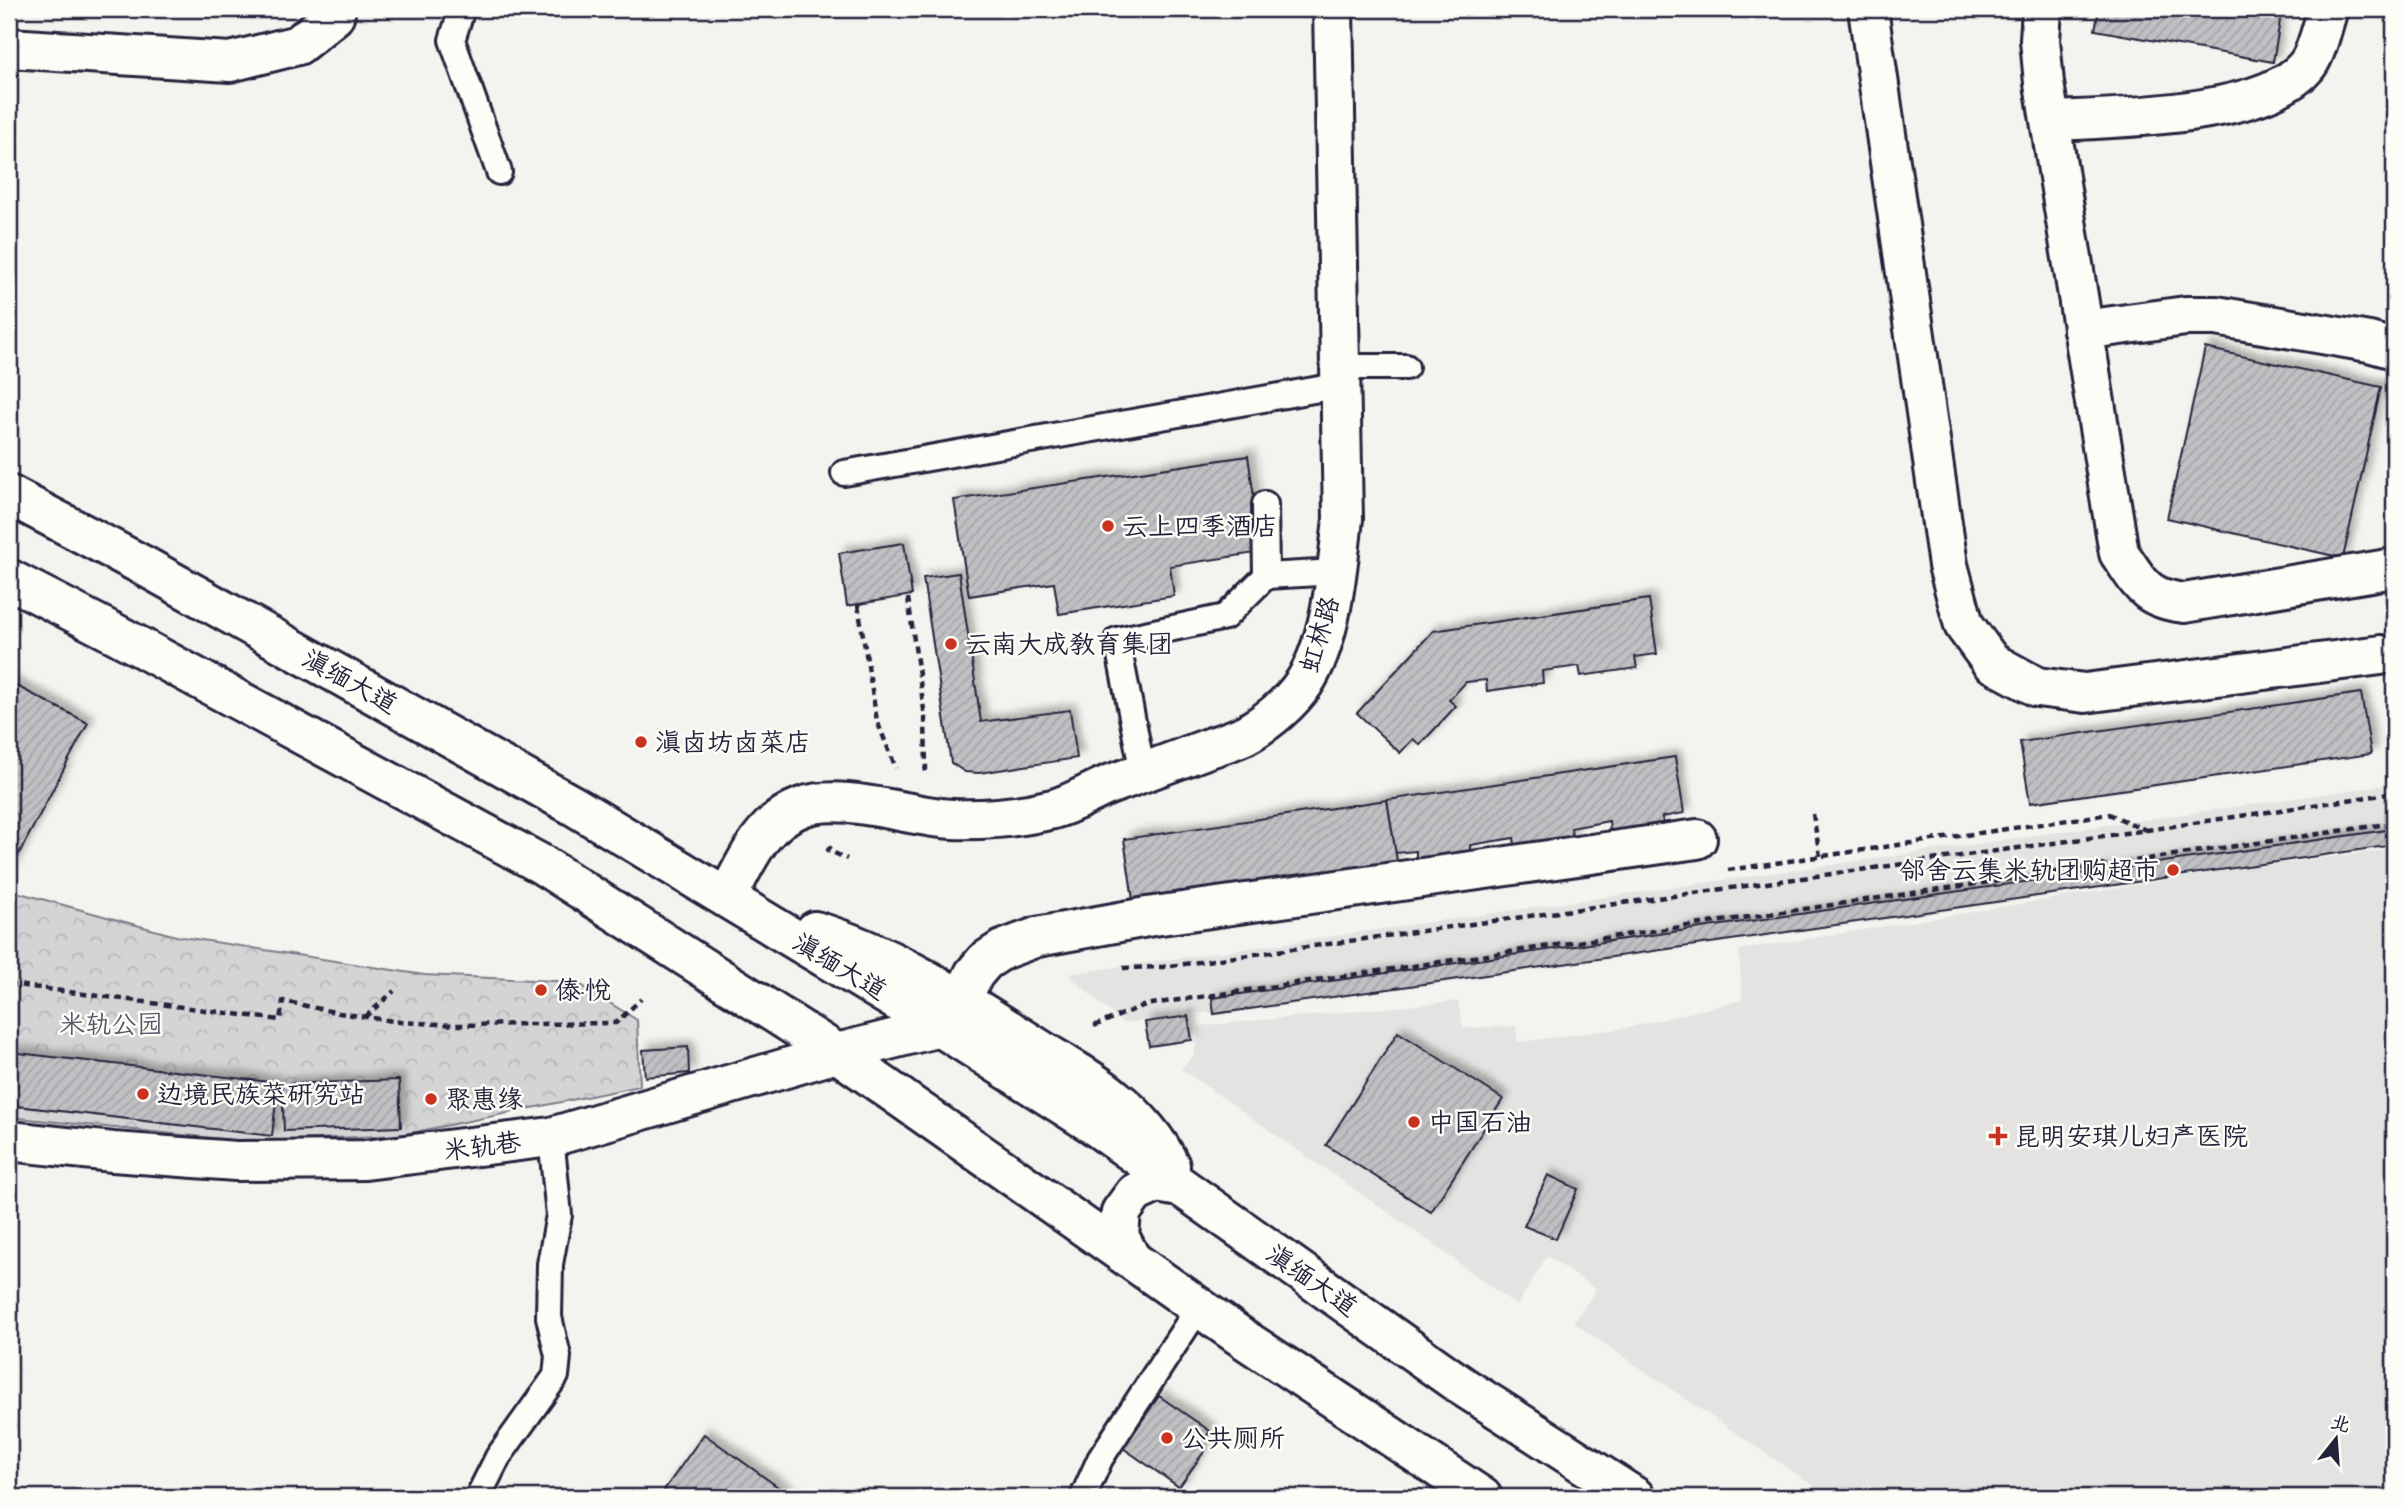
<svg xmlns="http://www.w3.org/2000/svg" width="2403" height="1506" font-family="'Architects Daughter','LXGW WenKai TC',sans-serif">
<defs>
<pattern id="park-crowns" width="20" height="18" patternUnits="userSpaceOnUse" patternTransform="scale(1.75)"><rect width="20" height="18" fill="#d5d4d5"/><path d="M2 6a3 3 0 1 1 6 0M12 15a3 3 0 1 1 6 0" fill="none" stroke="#b7b6b8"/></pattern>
<pattern id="building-hatch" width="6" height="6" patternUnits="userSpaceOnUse" patternTransform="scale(1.75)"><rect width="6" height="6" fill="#c0bfc2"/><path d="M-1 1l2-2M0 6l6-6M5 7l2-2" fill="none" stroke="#a5a4a8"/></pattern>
<filter id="shadow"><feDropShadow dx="6" dy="-6" stdDeviation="3.5" flood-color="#0004"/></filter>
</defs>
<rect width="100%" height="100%" fill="#f4f3ef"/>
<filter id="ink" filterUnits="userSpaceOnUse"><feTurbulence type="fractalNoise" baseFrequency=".0143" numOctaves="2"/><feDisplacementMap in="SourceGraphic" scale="14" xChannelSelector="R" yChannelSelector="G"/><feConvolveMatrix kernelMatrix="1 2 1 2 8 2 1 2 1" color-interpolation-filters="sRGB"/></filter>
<g filter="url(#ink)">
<!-- built -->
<g fill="#e4e3e2">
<path d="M2394 784V845L1214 1014 1207 1012 1122 1023 1068 974Z"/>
<path d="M2394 849V1497H1830L1574 1323 1596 1289 1547 1256 1517 1306 1422 1236 1181 1069 1194 1055 1199 1026 1458 1001 1463 1028 1516 1026 1518 1042 1626 1028 1742 1000 1739 950 2223 871Z"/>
</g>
<!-- park -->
<path fill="url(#park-crowns)" stroke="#7c7b88" stroke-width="2" d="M9 890 176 936 424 975 576 982 637 1020 640 1086 400 1135 251 1142 9 1117Z"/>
<!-- building -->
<g fill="url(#building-hatch)" stroke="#22223b" stroke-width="2" filter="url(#shadow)">
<path d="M2099 9H2282L2273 62 2095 30Z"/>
<path d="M2205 348 2381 387 2343 558 2167 518Z"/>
<path d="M1248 456 1262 552 1170 566 1174 596 1059 614 1054 583 969 596 954 500Z"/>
<path d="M904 543 912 595 847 606 839 553Z"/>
<path d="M959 573 981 722 1070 710 1077 758 979 773 965 772 951 763 923 578Z"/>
<path d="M1649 599 1657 654 1635 657 1637 668 1581 676 1579 666 1542 671 1543 683 1487 691 1486 680 1466 682 1449 700 1456 706 1420 745 1413 739 1400 753 1357 713 1433 631Z"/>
<path d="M9 682 88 723 10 871 9 870Z"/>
<path d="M2361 693 2371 754 2030 803 2020 742Z"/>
<path d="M1675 757 1684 813 1662 817 1663 823 1610 831 1609 821 1571 828 1572 837 1515 845 1514 838 1470 845V852L1416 860V851L1395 853 1387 800Z"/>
<path d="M1387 800 1397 861 1133 900 1124 839Z"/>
<path d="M2394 829V845L1214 1014 1212 998Z"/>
<path d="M1188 1016 1192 1040 1149 1046 1145 1022Z"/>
<path d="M1398 1032 1503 1099 1431 1212 1326 1145Z"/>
<path d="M688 1047 689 1073 645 1077 643 1050Z"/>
<path d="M9 1052 278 1083 272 1136 9 1105Z"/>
<path d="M399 1080 401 1127 284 1131 282 1084Z"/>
<path d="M1548 1175 1578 1189 1556 1239 1524 1226Z"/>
<path d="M1159 1396 1210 1431 1200 1445 1206 1449 1179 1487 1123 1448Z"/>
<path d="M704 1434 792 1497H674L664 1490Z"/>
</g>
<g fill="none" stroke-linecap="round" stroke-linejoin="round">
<!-- service casing -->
<g stroke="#22223b" stroke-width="30">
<g id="service">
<path d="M462 9 452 40 499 172"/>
<path d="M1341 367H1406"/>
<path d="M844 473 1342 385"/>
<path d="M1266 576 1336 572"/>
<path d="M1143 773 1117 640 1225 617 1266 576 1265 504"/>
<path d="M478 1497 498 1457 556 1376 558 1356 549 1317 550 1264 559 1215 551 1137"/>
<path d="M1083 1497 1100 1459 1199 1307"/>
</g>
</g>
<!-- minor casing -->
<g stroke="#22223b" stroke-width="44">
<g id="minor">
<path d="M1868 9 1948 565 1964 625 1991 662 2037 687 2085 693 2381 655"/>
<path d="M2042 9 2040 40 2044 83 2119 553C2141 584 2144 598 2184 603L2394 568"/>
<path d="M9 48 230 62 298 45 334 16 336 9"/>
<path d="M2051 121C2113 118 2269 117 2308 64 2317 52 2323 24 2328 9"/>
<path d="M2083 330 2186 316H2216L2369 342 2394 349"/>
<path d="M727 898C746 862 761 822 802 807 841 792 910 817 953 819 987 820 1020 817 1053 809 1073 804 1092 791 1111 784 1143 773 1174 761 1206 749 1220 744 1237 740 1250 732 1270 720 1291 702 1304 683 1332 640 1337 569 1343 519L1333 9"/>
<path d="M961 1000 974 974 985 961 1002 950 1037 937 1147 917 1697 839"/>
<path d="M9 1141 113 1152 236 1161 365 1160 551 1137 837 1053 940 1027"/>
</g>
</g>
<!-- primary casing -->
<g stroke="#22223b" stroke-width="44">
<g id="primary">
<path d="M9 495 146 567 574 806 940 1027 1094 1125 1462 1386 1635 1497"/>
<path d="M9 579 116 634 541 864 837 1053 1247 1341 1482 1497"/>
<path d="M815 931C896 955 970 1005 1041 1050 1065 1065 1092 1079 1113 1097 1136 1115 1158 1140 1170 1166"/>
<path d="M1130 1257 1119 1236 1121 1212 1135 1193 1157 1183 1180 1187"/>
</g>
</g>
<!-- path -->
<g stroke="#22223b" stroke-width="4.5" stroke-dasharray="7 5" stroke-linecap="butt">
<path d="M908 598 925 717 926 769 921 770"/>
<path d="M858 605 877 721 896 768"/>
<path d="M1813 814 1820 856"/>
<path d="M831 846 828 850 847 859"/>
<path d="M1728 870 2109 814 2146 830"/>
<path d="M1123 968 1163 967 2147 830 2394 793"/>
<path d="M9 984 280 1020 283 1001 339 1013 400 1022 456 1025 616 1023 641 999"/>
<path d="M365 1017 394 991"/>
<path d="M1094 1026 1145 1005 2394 823"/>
</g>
<!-- service -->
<use href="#service" stroke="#fdfcf7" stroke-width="24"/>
<!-- minor -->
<use href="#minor" stroke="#fdfcf7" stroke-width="38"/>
<!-- primary -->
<use href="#primary" stroke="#fdfcf7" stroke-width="38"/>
</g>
</g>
<!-- markers -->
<g fill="#c8321e" stroke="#fdfcf7" stroke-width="2.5">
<circle cx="1108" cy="526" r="7"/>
<circle cx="951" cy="644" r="7"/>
<circle cx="641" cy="742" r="7"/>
<circle cx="2173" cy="870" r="7"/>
<circle cx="541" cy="990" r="7"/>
<circle cx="143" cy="1094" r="7"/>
<circle cx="431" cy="1099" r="7"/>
<circle cx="1414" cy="1122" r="7"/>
<path d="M1994.5 1125.5h7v7h7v7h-7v7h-7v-7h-7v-7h7z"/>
<circle cx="1167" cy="1438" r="7"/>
</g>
<g text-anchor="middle" stroke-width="5" stroke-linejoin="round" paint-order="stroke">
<!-- poi labels -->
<g font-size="26" fill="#22223b" stroke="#fdfcf7" text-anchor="start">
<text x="1122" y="535">云上四季酒店</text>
<text x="965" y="653">云南大成教育集团</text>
<text x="655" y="751">滇卤坊卤菜店</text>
<text x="2159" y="879" text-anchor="end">邻舍云集米轨团购超市</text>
<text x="555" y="999">傣·悦</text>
<text x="157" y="1103">边境民族菜研究站</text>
<text x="445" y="1108">聚惠缘</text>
<text x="1428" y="1131">中国石油</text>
<text x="2014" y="1145">昆明安琪儿妇产医院</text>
<text x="1181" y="1447">公共厕所</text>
</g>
<!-- street labels -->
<g font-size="26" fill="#22223b" stroke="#fdfcf7">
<text transform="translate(1319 634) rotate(-73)" y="9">虹林路</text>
<text transform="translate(350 681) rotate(29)" y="9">滇缅大道</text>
<text transform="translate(840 966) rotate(31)" y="9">滇缅大道</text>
<text transform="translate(482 1146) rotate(-7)" y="9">米轨巷</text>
<text transform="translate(1312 1280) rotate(35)" y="9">滇缅大道</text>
</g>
<!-- park labels -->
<g font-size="26" fill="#585769" stroke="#fdfcf7">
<text x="111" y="1033">米轨公园</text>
</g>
</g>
<!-- margin -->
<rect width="2403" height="1506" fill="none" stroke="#fdfcf7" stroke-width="35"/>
<rect x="18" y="18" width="2368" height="1471" fill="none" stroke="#22223b" stroke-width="2.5" filter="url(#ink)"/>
<!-- north arrow -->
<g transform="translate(2336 1439) rotate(17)" stroke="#fdfcf7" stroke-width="5" paint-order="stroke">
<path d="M0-5L12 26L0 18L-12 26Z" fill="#22223b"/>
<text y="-10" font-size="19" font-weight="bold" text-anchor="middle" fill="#22223b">北</text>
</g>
</svg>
